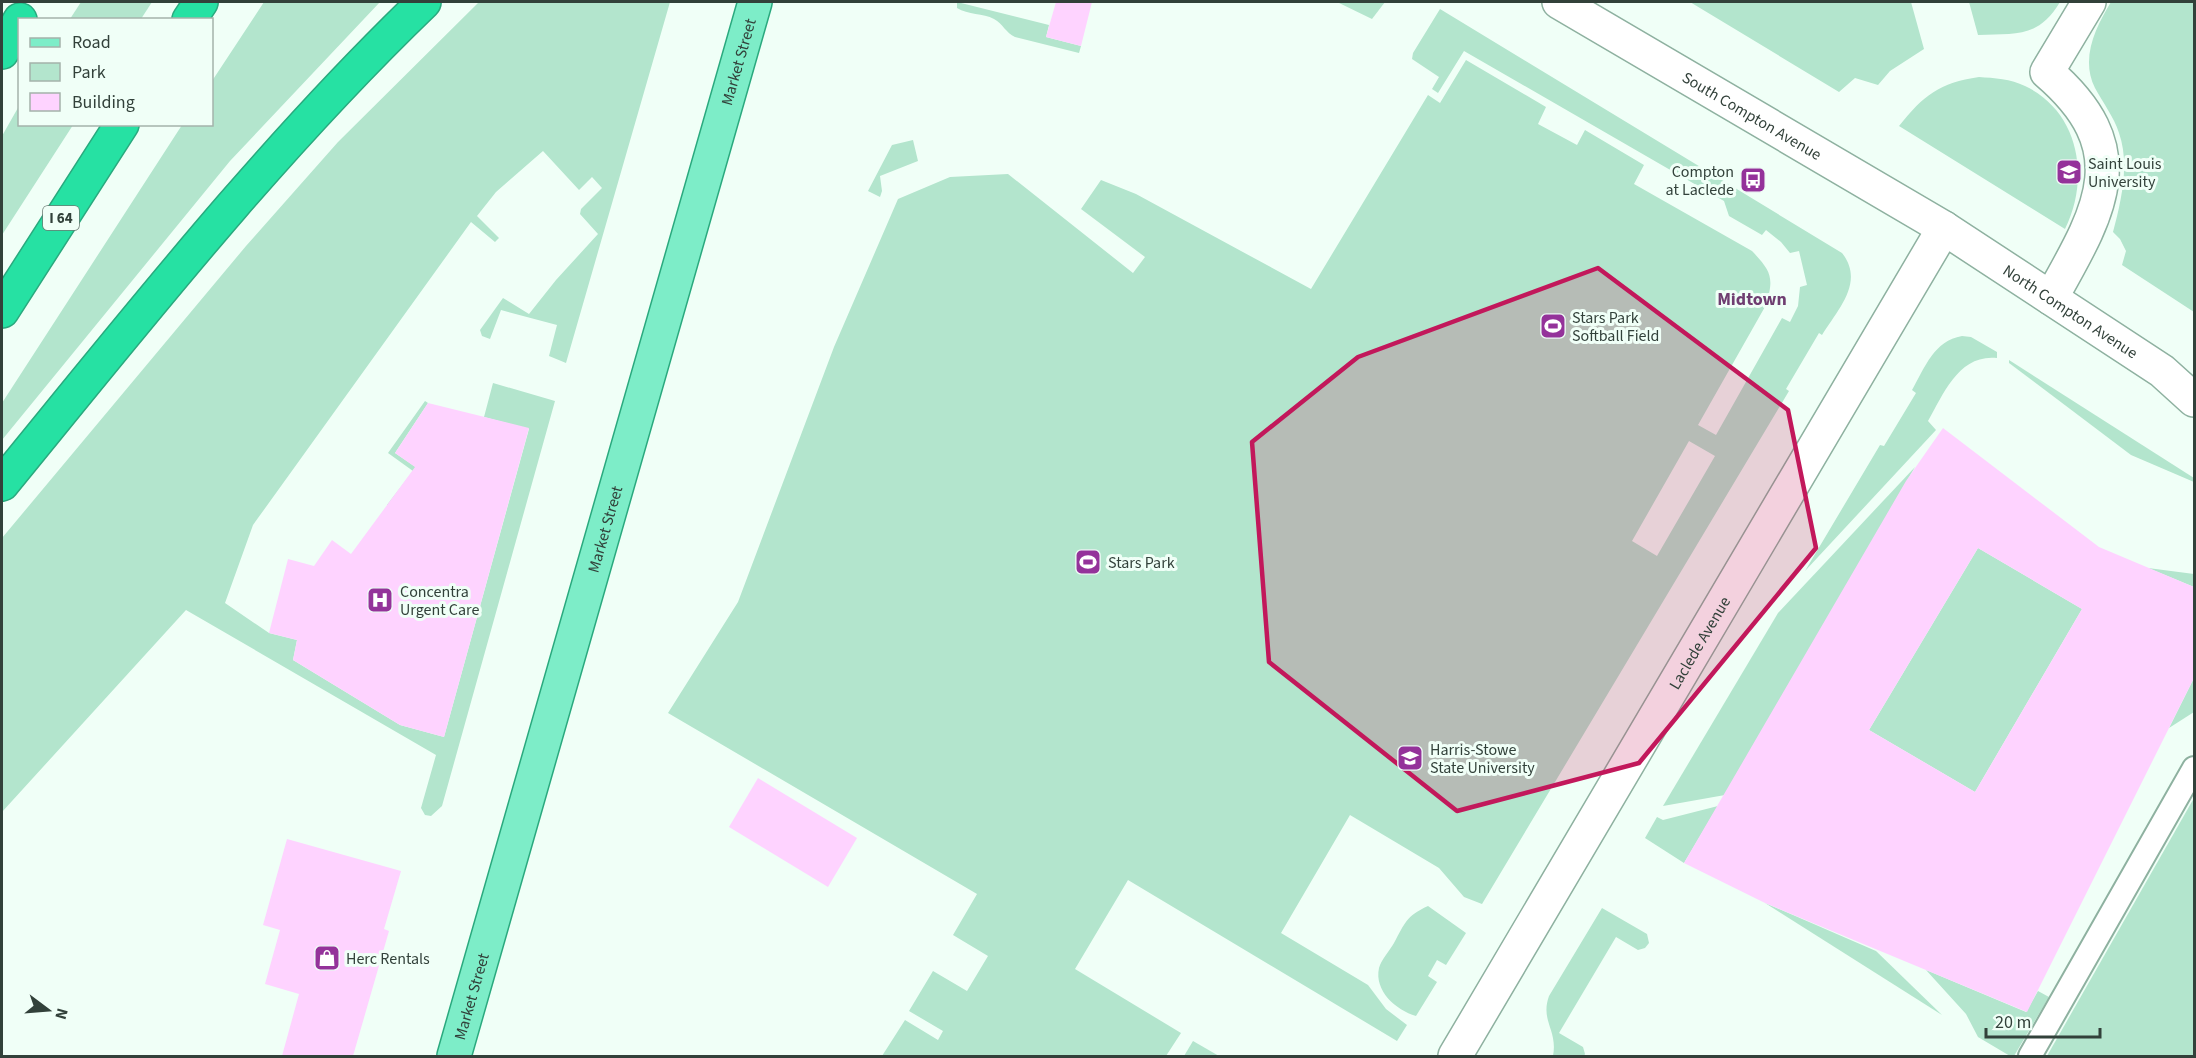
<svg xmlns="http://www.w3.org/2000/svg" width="2196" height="1058" font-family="'Source Sans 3',sans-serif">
<rect width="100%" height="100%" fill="#f0fff7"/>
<!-- green -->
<g fill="#b3e5cd" fill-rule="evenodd">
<path d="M81 2H152L141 19H70Z"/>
<path d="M264 2H380L230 161 2 440V403L182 125 212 124V81Z"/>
<path d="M479 2H670L566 363 549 356 557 325 501 310 490 339 482 336 480 330 503 298 529 314 556 280 598 234 580 214 581 209 602 188 592 177 579 190 543 151 496 192 477 216 499 238 495 242 471 222 253 525 225 603 269 633 297 640 293 660 400 725 444 737 529 429 484 417 493 383 555 401 442 806 431 816 425 815 421 808 436 755 186 610 2 812V538L246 246 338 142Z"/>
<path d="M957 2 1049 25 1046 37 1081 46 1079 53 1015 37C1006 33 1003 24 994 19 983 13 968 15 957 8Z"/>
<path d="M1337 2H1385L1372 19Z"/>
<path d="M1690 2H1911L1924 49 1890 71 1878 85 1855 78 1839 92Z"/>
<path d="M1969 2H2060C2038 39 2015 33 1978 35Z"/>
<path d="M2111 2H2194V312L2122 265 2126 251 2120 239 2113 232C2121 202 2130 164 2119 133 2114 117 2103 103 2095 88 2080 58 2096 27 2111 2Z"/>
<path d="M1440 9 1842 253C1865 282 1838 309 1822 335L1819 333 1786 389 1789 391 1482 904 1464 897 1439 868 1350 815 1281 933 1368 985 1386 1009 1407 1025 1397 1041 1128 880 1075 969 1181 1033 1166 1056H882L905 1020 938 1040 943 1031 909 1011 933 971 967 991 988 956 953 935 977 894 668 713 738 602 834 347 898 199 950 177 1008 174 1133 273 1145 257 1081 209 1101 180 1136 194 1311 289 1428 95 1440 103 1466 60 1546 107 1538 124 1577 145 1585 130 1644 165 1634 184 1752 251C1772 272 1774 278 1766 305L1698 425 1716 435 1782 318 1790 322 1798 306 1800 287 1807 285 1799 251 1790 253 1781 242 1766 230 1762 235 1729 216 1724 201 1464 51 1438 93 1432 89 1439 77 1412 59 1413 53ZM1689 441 1715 456 1657 556 1632 541Z"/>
<path d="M1979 77C1994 78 2011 79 2025 86 2080 112 2090 179 2065 229L1899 126C1924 95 1939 83 1979 77Z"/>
<path d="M19 106 20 124 73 125 2 235V136Z"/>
<path d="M913 140 918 161 880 176 882 191 880 197 868 191 892 145Z"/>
<path d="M1962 336 1971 337 1997 352V358C1959 354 1944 393 1928 421L1936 430 1805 571 1880 445 1884 446 1916 393 1912 390C1925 367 1934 341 1962 336Z"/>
<path d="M2009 360 2194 478V482L2131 455 2009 363Z"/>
<path d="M425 401 428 403 395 453 426 474 414 513 387 505 413 471 388 453Z"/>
<path d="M1915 467 1725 795 1663 806 1778 613Z"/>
<path d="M1978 548 2082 609 1975 792 1869 730Z"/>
<path d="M2148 568 2194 574V587Z"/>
<path d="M2194 678V712L2169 728Z"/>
<path d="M2194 798V1056H2047Z"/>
<path d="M1718 806 1684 863 1645 838 1657 817 1663 820Z"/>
<path d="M1765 903 1876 951 1942 1015Z"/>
<path d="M1428 906 1466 933 1446 965 1437 960 1428 976 1437 982 1416 1016C1396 1010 1374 991 1379 968 1381 960 1390 950 1394 943 1405 923 1406 916 1428 906Z"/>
<path d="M1602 908 1647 934 1649 943 1645 948 1638 950 1616 937 1559 1033 1583 1047 1585 1054 1584 1056H1553C1558 1030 1540 1021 1549 996Z"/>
<path d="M1926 970 2026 1012 2038 991 2049 997 2014 1056H2010L1978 1037 1966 1014Z"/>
<path d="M1193 1041 1219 1056H1184Z"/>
</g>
<!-- building -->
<g fill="#fed3ff" fill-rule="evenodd">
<path d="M1056 2H1092L1081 46 1046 37Z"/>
<path d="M428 403 529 428 444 737 400 725 293 660 297 640 269 633 288 559 314 566 332 540 351 554 415 467 395 453Z"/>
<path d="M1943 428 2099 547 2194 587V678L2027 1012 1765 903 1684 863 1906 481ZM1978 548 2082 609 1975 792 1869 730Z"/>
<path d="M758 778 857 838 828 887 729 827Z"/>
<path d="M287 839 401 871 384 929 389 931 353 1056H282L299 994 265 984 280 930 263 925Z"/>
</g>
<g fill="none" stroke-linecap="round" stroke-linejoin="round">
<!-- lane casing -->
<g stroke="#8eb1a0" stroke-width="26">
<path id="lane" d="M2030 1056 2194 768"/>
</g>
<!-- street casing -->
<g stroke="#8eb1a0" stroke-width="36">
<g id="street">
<path d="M2051 298C2100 211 2138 150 2047 72L2089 2"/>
<path id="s1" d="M1455 1056 1944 228"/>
</g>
</g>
<!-- secondary casing -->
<g stroke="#8eb1a0" stroke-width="36">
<g id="secondary">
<path id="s2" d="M1559 2 1944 228 2162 371 2194 400"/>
</g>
</g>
<!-- primary casing -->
<g stroke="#2aa97e" stroke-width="36">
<g id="primary">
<path id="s3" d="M454 1056 755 2"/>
</g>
</g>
<!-- highway casing -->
<g stroke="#2aa97e" stroke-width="36">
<g id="highway">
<path d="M189 20 201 2"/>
<path d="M2 52 20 20"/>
<path d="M2 311 122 124"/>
<path d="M2 484C137 319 270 150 424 2"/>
</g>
</g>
<!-- lane -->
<use href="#lane" stroke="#fff" stroke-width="22"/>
<!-- street -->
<use href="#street" stroke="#fff" stroke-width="33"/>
<!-- secondary -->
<use href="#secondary" stroke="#fff" stroke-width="33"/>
<!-- primary -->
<use href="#primary" stroke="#7dedc8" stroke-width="33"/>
<!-- highway -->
<use href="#highway" stroke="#26e1a3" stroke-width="33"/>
</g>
<!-- marked area -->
<path fill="#c2185b" fill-opacity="0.2" stroke="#c2185b" stroke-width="4.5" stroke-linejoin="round" d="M1598 268 1788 410 1816 548 1639 763 1457 811 1269 662 1252 442 1358 357Z"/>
<!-- icons -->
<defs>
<g id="university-square" transform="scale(1.35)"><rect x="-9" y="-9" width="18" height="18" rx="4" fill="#94329a" stroke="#f0fff7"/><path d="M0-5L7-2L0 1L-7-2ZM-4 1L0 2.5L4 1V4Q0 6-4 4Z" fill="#fff"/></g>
<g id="bus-square" transform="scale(1.35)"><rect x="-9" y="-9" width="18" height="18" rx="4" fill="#94329a" stroke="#f0fff7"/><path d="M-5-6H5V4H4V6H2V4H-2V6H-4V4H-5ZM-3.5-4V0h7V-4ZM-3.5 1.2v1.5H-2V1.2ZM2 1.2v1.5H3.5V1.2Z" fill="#fff"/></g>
<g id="stadium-square" transform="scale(1.35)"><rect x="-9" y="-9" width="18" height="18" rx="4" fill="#94329a" stroke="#f0fff7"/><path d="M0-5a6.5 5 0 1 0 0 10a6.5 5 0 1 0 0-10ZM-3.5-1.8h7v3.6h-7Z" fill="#fff"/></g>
<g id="hospital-square" transform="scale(1.35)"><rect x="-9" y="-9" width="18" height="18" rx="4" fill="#94329a" stroke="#f0fff7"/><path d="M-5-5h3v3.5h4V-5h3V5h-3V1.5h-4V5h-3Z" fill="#fff"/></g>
<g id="shop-square" transform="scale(1.35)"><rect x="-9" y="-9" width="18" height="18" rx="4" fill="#94329a" stroke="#f0fff7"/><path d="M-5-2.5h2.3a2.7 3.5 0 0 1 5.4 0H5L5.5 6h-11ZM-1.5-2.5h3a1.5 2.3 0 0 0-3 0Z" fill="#fff"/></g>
</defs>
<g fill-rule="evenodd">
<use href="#university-square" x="2069" y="172"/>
<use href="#bus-square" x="1753" y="180"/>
<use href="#stadium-square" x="1553" y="326"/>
<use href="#stadium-square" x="1088" y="562"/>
<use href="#hospital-square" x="380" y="600"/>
<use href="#university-square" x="1410" y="758"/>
<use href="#shop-square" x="327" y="958"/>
</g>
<g text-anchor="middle" stroke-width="6" stroke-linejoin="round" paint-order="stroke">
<!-- shield labels -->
<rect fill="#f0fff7" stroke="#6b7a73" stroke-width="1.5" x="43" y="206" width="36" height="24" rx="4.5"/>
<g font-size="15" font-weight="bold" fill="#32413a">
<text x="61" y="223">I 64</text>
</g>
<!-- street labels -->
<g font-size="16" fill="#32413a" stroke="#f0fff7">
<text dy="6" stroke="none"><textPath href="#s3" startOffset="1034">Market Street</textPath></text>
<text dy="6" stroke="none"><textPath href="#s2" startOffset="224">South Compton Avenue</textPath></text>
<text dy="6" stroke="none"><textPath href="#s2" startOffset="598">North Compton Avenue</textPath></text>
<text dy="6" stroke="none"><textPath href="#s3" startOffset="548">Market Street</textPath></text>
<text dy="6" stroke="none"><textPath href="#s1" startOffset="480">Laclede Avenue</textPath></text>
<text dy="6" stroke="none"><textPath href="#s3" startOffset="62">Market Street</textPath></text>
</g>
<!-- poi labels -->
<g font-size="16" fill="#32413a" stroke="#f0fff7" text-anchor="start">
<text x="2088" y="169">Saint Louis<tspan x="2088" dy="18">University</tspan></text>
<text x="1734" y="177" text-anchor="end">Compton<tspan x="1734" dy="18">at Laclede</tspan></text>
<text x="1572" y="323">Stars Park<tspan x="1572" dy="18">Softball Field</tspan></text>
<text x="1108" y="568">Stars Park</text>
<text x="400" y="597">Concentra<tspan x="400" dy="18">Urgent Care</tspan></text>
<text x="1430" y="755">Harris-Stowe<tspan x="1430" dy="18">State University</tspan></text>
<text x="346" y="964">Herc Rentals</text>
</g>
<!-- neighbourhood labels -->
<g font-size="18" font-weight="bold" fill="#6f3e71" stroke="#f0fff7">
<text x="1752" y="305">Midtown</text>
</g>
</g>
<!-- border -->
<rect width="2196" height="1058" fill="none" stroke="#32413a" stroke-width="6"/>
<!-- legend -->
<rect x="18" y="18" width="195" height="108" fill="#f0fff7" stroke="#a4b3ab" stroke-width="1.5"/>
<rect x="30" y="38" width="30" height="9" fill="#7dedc8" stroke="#a4b3ab" stroke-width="1.5"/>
<text x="72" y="48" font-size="18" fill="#32413a">Road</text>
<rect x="30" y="63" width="30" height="18" fill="#b3e5cd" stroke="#a4b3ab" stroke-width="1.5"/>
<text x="72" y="78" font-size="18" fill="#32413a">Park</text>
<rect x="30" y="93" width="30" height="18" fill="#fed3ff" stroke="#a4b3ab" stroke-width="1.5"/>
<text x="72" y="108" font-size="18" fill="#32413a">Building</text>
<!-- north arrow -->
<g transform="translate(48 1010) rotate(106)" stroke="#f0fff7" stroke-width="4.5" paint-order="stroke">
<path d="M0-4.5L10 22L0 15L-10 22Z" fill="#32413a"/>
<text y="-9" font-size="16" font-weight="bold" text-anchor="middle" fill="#32413a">N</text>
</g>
<!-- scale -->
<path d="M1986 1028v9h114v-9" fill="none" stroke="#32413a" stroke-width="3"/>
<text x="1995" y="1028" font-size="18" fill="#32413a" stroke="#f0fff7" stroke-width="4.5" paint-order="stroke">20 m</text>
</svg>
